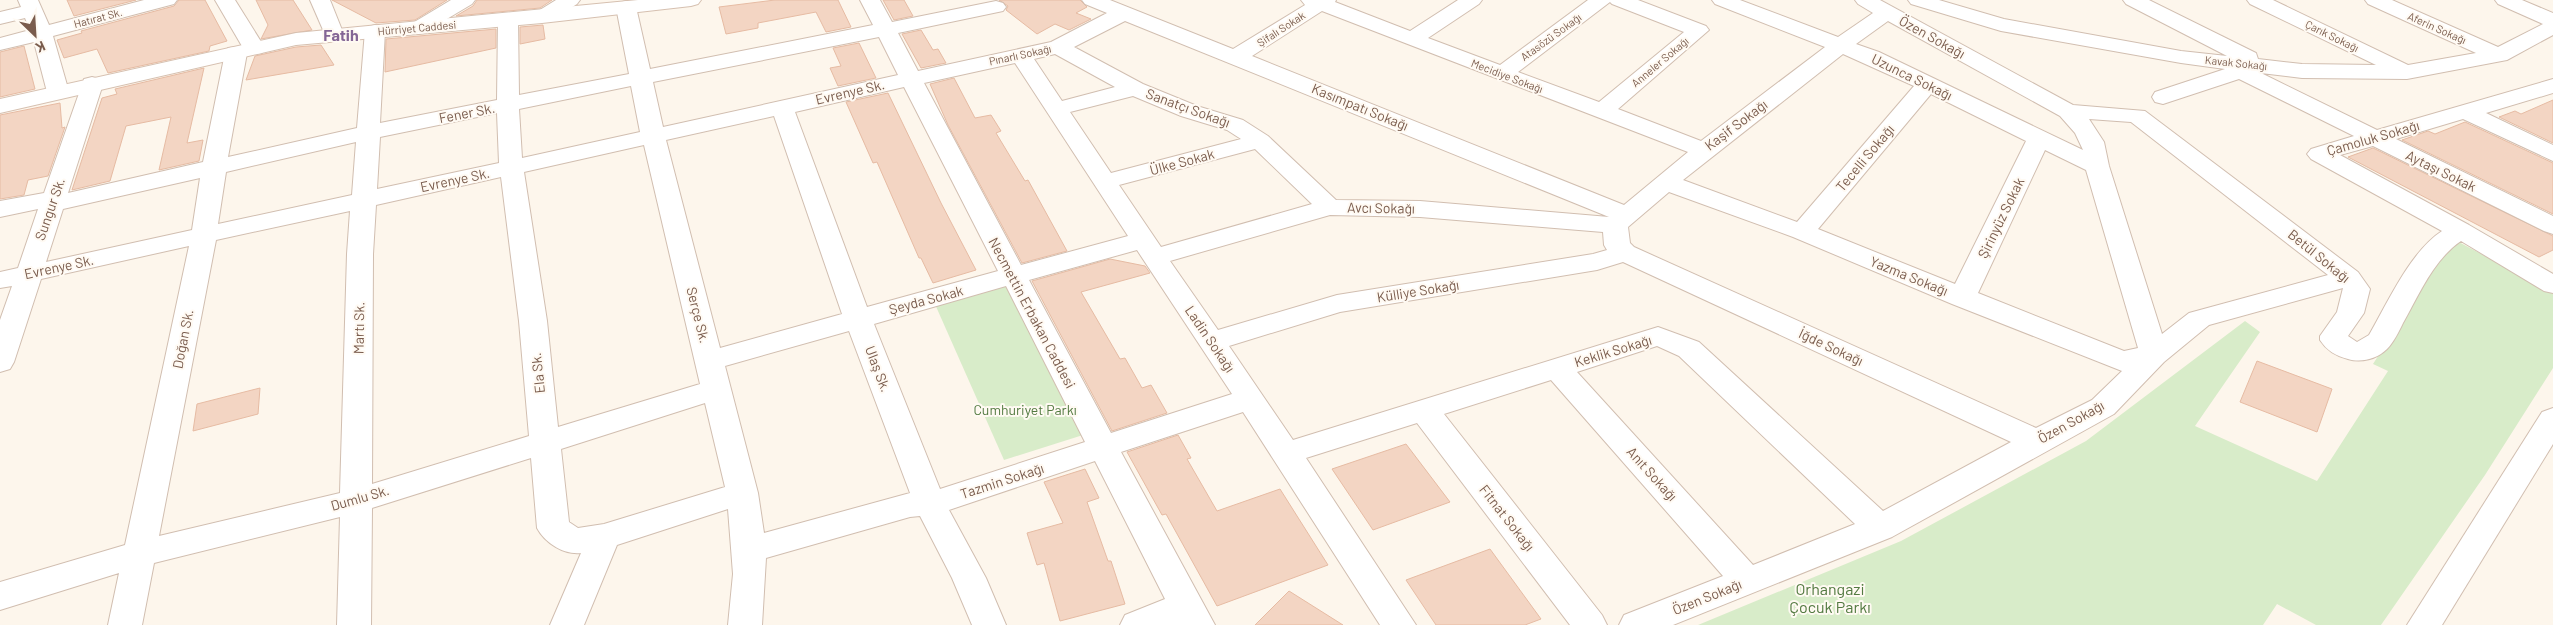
<svg xmlns="http://www.w3.org/2000/svg" width="2553" height="625" font-family="Barlow,sans-serif">
<rect width="100%" height="100%" fill="#fdf6ec"/>
<!-- green -->
<g fill="#d8ecc9">
<path d="M2453 239 2553 292V368L2485 475 2381 625H2316L2277 604 2263 625H1698L1901 541 2086 441 2245 321 2260 332 2195 426 2317 481 2388 371 2373 364Z"/>
<path d="M1005 283 1083 435 1004 460 934 302Z"/>
</g>
<!-- building -->
<g fill="#f3d5c3" stroke="#e6bba3">
<path d="M67 0H136L74 16Z"/>
<path d="M179 0H205L227 41 210 46 209 51 108 73 97 49 64 58 57 40 82 33 81 31 174 6Z"/>
<path d="M256 0H293L312 30 261 39 268 25Z"/>
<path d="M332 0H447L415 20 376 23Z"/>
<path d="M477 0H552L540 8 456 16 473 6Z"/>
<path d="M775 0H838L851 27 826 32 816 12 758 23V28L726 34 719 7Z"/>
<path d="M883 0H904L913 16 894 20Z"/>
<path d="M999 0H1080L1087 7 1076 13 1091 19 1069 30 1055 24 1037 34 1006 10 1008 6Z"/>
<path d="M543 25 545 39 520 44V27Z"/>
<path d="M496 29V48L385 72 386 39Z"/>
<path d="M921 30 933 50 938 49 946 63 921 68 902 34Z"/>
<path d="M859 43 876 78 838 86 830 68 841 66 833 48Z"/>
<path d="M321 45 334 65 246 80 255 56 296 47Z"/>
<path d="M24 46 35 89 0 97V52Z"/>
<path d="M204 68 187 143 203 140 199 161 159 170 171 117 126 126 110 181 72 190 102 98 117 94 115 89Z"/>
<path d="M954 78 975 118 991 115 1001 131 996 133 1025 181 1028 180 1067 251 1022 263 948 125 930 84Z"/>
<path d="M888 93 941 203 976 270 933 283 921 258H919L877 162 873 163 846 102Z"/>
<path d="M2553 100V143L2499 117 2515 111 2521 114Z"/>
<path d="M60 103 62 128 65 127 48 176 28 180 24 195 0 199V115Z"/>
<path d="M2465 122 2553 163V214L2402 140 2428 131 2435 134Z"/>
<path d="M2373 148 2553 236V250L2539 257 2348 157Z"/>
<path d="M1110 259 1145 266 1150 273 1081 292 1120 359 1125 358 1142 388 1151 385 1167 413 1112 431 1032 281Z"/>
<path d="M2257 361 2332 389 2317 432 2240 402Z"/>
<path d="M260 388 258 414 193 431 197 404Z"/>
<path d="M1178 435 1191 458 1187 459 1217 511 1280 489 1328 565 1217 606 1166 514 1162 515 1127 452Z"/>
<path d="M1406 444 1450 502 1373 530 1332 469Z"/>
<path d="M1085 469 1099 498 1087 502 1108 561H1111L1125 604 1060 621 1044 563 1037 565 1027 533 1063 523 1044 482Z"/>
<path d="M1490 549 1541 619 1525 625H1436L1406 580Z"/>
<path d="M1289 591 1343 625H1255Z"/>
</g>
<g fill="none" stroke-linecap="round" stroke-linejoin="round">
<!-- street casing -->
<g stroke="#d1beb0" stroke-width="2">
<g id="street">
<path d="M18 0H38L49 25 144 0H177L174 4 53 36 69 92 66 97 58 99 50 97 47 92 34 42 0 50V38L30 30 25 18 0 24V12L21 7Z"/>
<path d="M215 0H235L265 48 262 53 254 54 246 53Z"/>
<path d="M310 0H330L344 35 341 39 334 41 327 39Z"/>
<path d="M451 0H475L472 4 425 32 418 34 411 32 408 28 411 24Z"/>
<path d="M556 0H580L577 4C564 12 550 25 535 21L532 17 535 13Z"/>
<path d="M860 0H880L892 22 996 1 1003 3 1006 7 1003 11 898 33 918 71 1051 42 1107 13 1085 4 1082 0H1110L1233 49 1305 5 1301 0H1336L1335 2 1410 31 1458 0H1482L1479 4 1428 38 1500 65 1588 0H1638L1706 26 1709 30 1618 109 1701 141 1825 47 1715 4 1712 0H1740L1838 37 1873 13 1858 4 1855 0H1880L2073 105 2145 111 2358 272 2370 289 2364 313 2348 336 2357 342 2369 335C2388 302 2410 252 2442 231L2311 159 2307 154 2311 149 2354 136 2239 79 2163 104 2155 102 2152 97 2155 92 2225 69 2181 63 2001 31 1911 4 1908 0H1939L2004 19 2181 51 2227 56 2126 4 2123 0H2149L2256 53 2258 59 2302 64 2376 65 2250 4 2247 0H2273L2408 65 2476 53 2368 4 2365 0H2392L2498 47 2543 24 2498 4 2495 0H2522L2553 13V35L2507 60 2407 79 2302 78 2261 73 2377 130 2553 79V93L2486 113 2553 145V161L2463 119 2396 139 2553 216V234L2544 231 2373 146 2340 155 2469 225 2553 274V293L2544 291 2461 241C2433 260 2419 295 2403 323 2399 331 2394 342 2387 349 2377 359 2361 363 2348 359 2336 356 2327 351 2320 340V336L2337 312 2343 288 2209 325 2164 362 2114 414 1892 537 1673 625H1619L1624 615 1723 576 1551 380 1444 414 1602 615 1607 625H1570L1417 423 1306 458 1416 625H1380L1243 412 1121 452 1215 625H1120L1125 615 1165 599 1095 461 949 510 986 578 1006 625H972L952 578 920 516 910 517 766 558 762 625H728L733 574 728 509 617 545 584 625H550L581 553C564 555 545 543 537 528L531 458 372 508 371 625H337L340 517 154 563 142 625H108L119 573 0 610V582L125 545 189 246 41 279 14 362 10 369 0 372V320L12 286 0 288V272L18 268 38 209 0 217V201L44 193 84 79 92 77 100 79 103 84 68 193 203 162 225 53 228 48 236 47 244 48 247 53 228 157 357 128 365 31 368 27 375 25 382 27 385 31 380 123 497 100 498 20 501 16 508 14 515 16 518 20 519 95 629 74 616 7 619 3 626 1 633 3 636 7 650 69 873 25ZM1610 2 1612 4 1684 32 1599 102 1518 72ZM1322 11 1688 152 1624 205 1252 56ZM1125 21 1609 217 1420 201 1336 200 1268 136 1243 120 1197 106 1143 84 1074 47ZM1888 21 2060 116 2075 133 2083 150 1879 52 1856 44ZM879 37 898 75 663 127 653 82ZM1055 54 1115 87 1062 101 1034 59ZM1843 54 1914 86 1797 222 1683 180ZM1015 63 1128 236 1021 265 924 83ZM631 86 640 132 522 158 519 109ZM904 87 998 271 867 307 795 112ZM1931 94 2026 141 1955 284 1818 229ZM1133 96 1181 116 1227 130 1241 139 1111 173 1070 112ZM497 113 499 163 377 189 380 137ZM774 116 842 314 720 348 666 140ZM2089 119 2131 122 2328 275 2189 313 2162 334 2109 166 2104 142ZM356 142 352 195 218 224 226 172ZM644 145 700 384 558 427 547 321 524 172ZM1255 149 1312 204 1161 247 1119 185ZM2045 150 2086 170 2138 348 2124 351 1978 293ZM501 177 519 321 529 436 372 484 373 254 376 205ZM200 178 192 230 46 262 63 209ZM1669 192 1793 237 1952 304 2122 371 2092 400 2036 428 1634 247 1630 243 1628 227ZM350 211 347 254 340 493 159 536 216 240ZM1330 215 1420 217 1603 232 1604 245 1607 250 1593 254 1337 295 1218 330 1170 261ZM1137 250 1232 394 1111 433 1029 280ZM1623 262 2011 442 1883 511 1699 342 1658 327 1293 440 1229 346 1340 312 1597 270ZM1006 286 1085 442 940 489 874 324ZM849 331 910 493 764 533 758 493 725 366ZM1657 346 1679 356 1855 524 1753 565 1577 372ZM705 403 725 487 604 524 578 528 569 522 561 449Z"/>
<path d="M2553 408V444L2442 625H2407L2542 412Z"/>
</g>
</g>
<!-- secondary casing -->
<g stroke="#d6c0b0" stroke-width="2">
<path id="secondary" d="M638 0H701L698 4 691 6 542 23 296 45 0 113V99L296 33Z"/>
</g>
<!-- street -->
<use href="#street" fill="#fff" fill-rule="evenodd"/>
<!-- secondary -->
<use href="#secondary" fill="#fff" fill-rule="evenodd"/>
</g>
<g text-anchor="middle" stroke-width="4" stroke-linejoin="round" paint-order="stroke">
<!-- far-street labels -->
<g font-size="11" fill="#7a5c4d" stroke="#fffaf3">
<text transform="translate(98 18) rotate(-15)" y="4">Hatırat Sk.</text>
<text transform="translate(417 28) rotate(-5)" y="4">Hürriyet Caddesi</text>
<text transform="translate(2437 28) rotate(24)" y="4">Aferin Sokağı</text>
<text transform="translate(1281 29) rotate(-33)" y="4">Şifalı Sokak</text>
<text transform="translate(2332 36) rotate(26)" y="4">Çarık Sokağı</text>
<text transform="translate(1551 37) rotate(-36)" y="4">Atasözü Sokağı</text>
<text transform="translate(1020 55) rotate(-12)" y="4">Pınarlı Sokağı</text>
<text transform="translate(1660 62) rotate(-40)" y="4">Anneler Sokağı</text>
<text transform="translate(2236 63) rotate(6)" y="4">Kavak Sokağı</text>
<text transform="translate(1507 76) rotate(21)" y="4">Mecidiye Sokağı</text>
</g>
<!-- street labels -->
<g font-size="14" fill="#7a5c4d" stroke="#fffaf3">
<text transform="translate(1932 37) rotate(29)" y="5">Özen Sokağı</text>
<text transform="translate(1912 77) rotate(26)" y="5">Uzunca Sokağı</text>
<text transform="translate(850 92) rotate(-13)" y="5">Evrenye Sk.</text>
<text transform="translate(1360 107) rotate(22)" y="5">Kasımpatı Sokağı</text>
<text transform="translate(1188 108) rotate(20)" y="5">Sanatçı Sokağı</text>
<text transform="translate(467 113) rotate(-11)" y="5">Fener Sk.</text>
<text transform="translate(1736 125) rotate(-37)" y="5">Kaşif Sokağı</text>
<text transform="translate(2373 138) rotate(-16)" y="5">Çamoluk Sokağı</text>
<text transform="translate(1865 158) rotate(-50)" y="5">Tecelli Sokağı</text>
<text transform="translate(1182 162) rotate(-15)" y="5">Ülke Sokak</text>
<text transform="translate(2441 171) rotate(26)" y="5">Aytaşı Sokak</text>
<text transform="translate(455 180) rotate(-12)" y="5">Evrenye Sk.</text>
<text transform="translate(1381 208) rotate(1)" y="5">Avcı Sokağı</text>
<text transform="translate(50 209) rotate(-71)" y="5">Sungur Sk.</text>
<text transform="translate(2001 218) rotate(-64)" y="5">Şirinyüz Sokak</text>
<text transform="translate(2319 256) rotate(39)" y="5">Betül Sokağı</text>
<text transform="translate(59 267) rotate(-12)" y="5">Evrenye Sk.</text>
<text transform="translate(1909 276) rotate(22)" y="5">Yazma Sokağı</text>
<text transform="translate(1418 291) rotate(-9)" y="5">Külliye Sokağı</text>
<text transform="translate(926 300) rotate(-15)" y="5">Şeyda Sokak</text>
<text transform="translate(1032 313) rotate(62)" y="5">Necmettin Erbakan Caddesi</text>
<text transform="translate(698 315) rotate(76)" y="5">Serçe Sk.</text>
<text transform="translate(359 328) rotate(-89)" y="5">Martı Sk.</text>
<text transform="translate(183 339) rotate(-79)" y="5">Doğan Sk.</text>
<text transform="translate(1210 339) rotate(56)" y="5">Ladin Sokağı</text>
<text transform="translate(1831 347) rotate(25)" y="5">İğde Sokağı</text>
<text transform="translate(1613 351) rotate(-17)" y="5">Keklik Sokağı</text>
<text transform="translate(878 369) rotate(69)" y="5">Ulaş Sk.</text>
<text transform="translate(538 373) rotate(-96)" y="5">Ela Sk.</text>
<text transform="translate(2071 422) rotate(-29)" y="5">Özen Sokağı</text>
<text transform="translate(1652 474) rotate(48)" y="5">Anıt Sokağı</text>
<text transform="translate(1002 481) rotate(-18)" y="5">Tazmin Sokağı</text>
<text transform="translate(360 498) rotate(-16)" y="5">Dumlu Sk.</text>
<text transform="translate(1507 518) rotate(52)" y="5">Fitnat Sokağı</text>
<text transform="translate(1707 597) rotate(-22)" y="5">Özen Sokağı</text>
</g>
<!-- park labels -->
<g font-size="14" fill="#537a41" stroke="#fffaf3">
<text x="1025" y="415">Cumhuriyet Parkı</text>
</g>
<!-- far-district labels -->
<g font-size="16" font-weight="bold" fill="#846695" stroke="#fffaf3">
<text x="341" y="41">Fatih</text>
</g>
<!-- near-park labels -->
<g font-size="16" fill="#537a41" stroke="#fffaf3">
<text x="1830" y="595">Orhangazi<tspan x="1830" dy="18">Çocuk Parkı</tspan></text>
</g>
</g>
<!-- north arrow -->
<g transform="translate(35 35) rotate(155)" stroke="#fffaf3" stroke-width="4" paint-order="stroke">
<path d="M0-4L9 19L0 12L-9 19Z" fill="#7a5c4d"/>
<text y="-8" font-size="14" font-weight="bold" text-anchor="middle" fill="#7a5c4d">K</text>
</g>
</svg>
